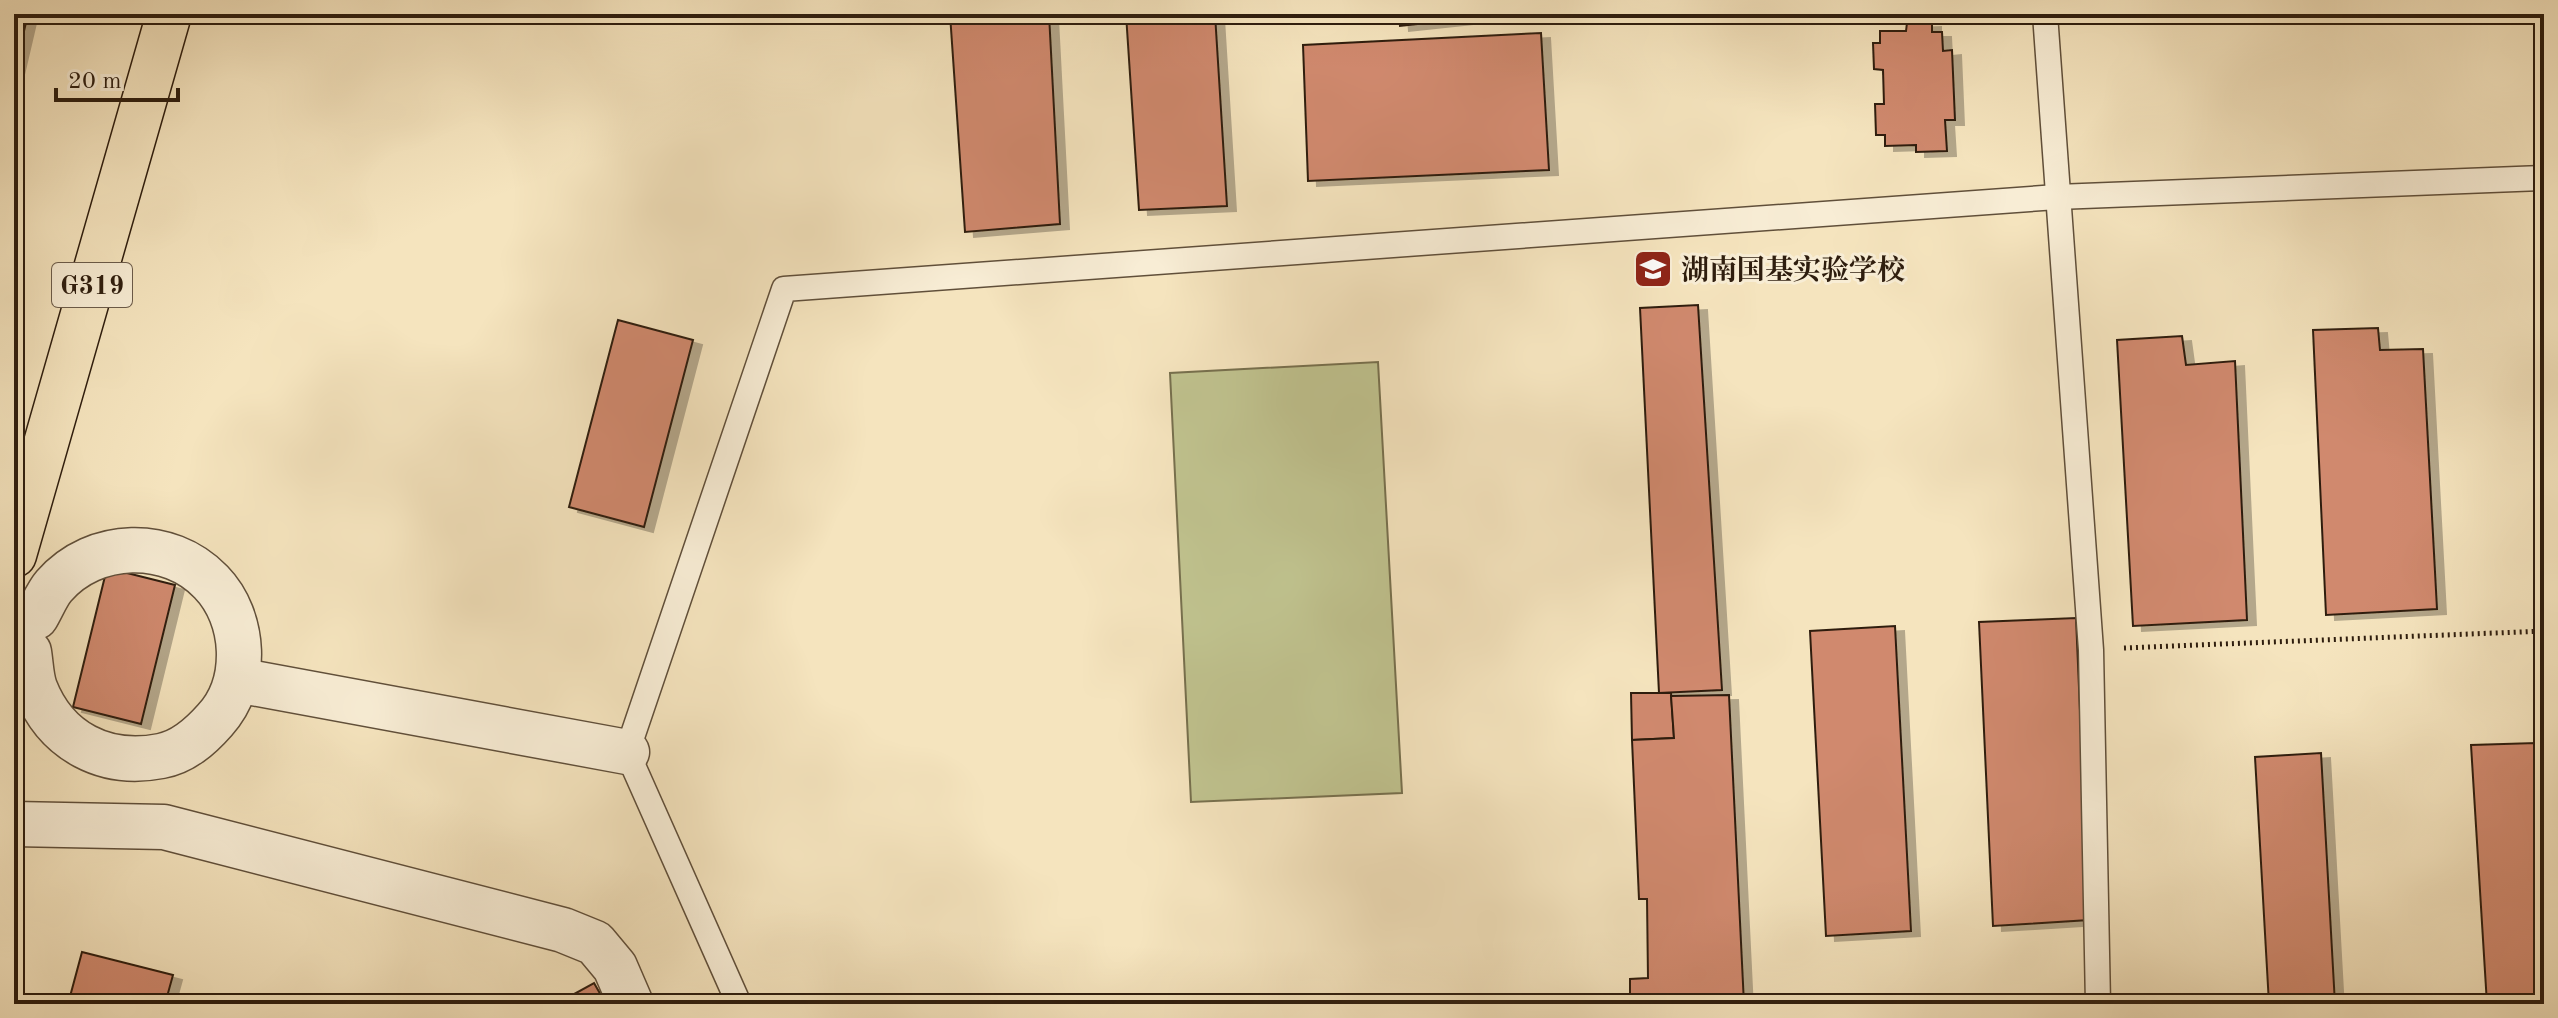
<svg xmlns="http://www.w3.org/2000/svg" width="2558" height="1018" font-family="'Old Standard TT','Noto Serif SC',serif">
<defs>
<filter id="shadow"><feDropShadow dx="9" dy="5" stdDeviation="0" flood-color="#0004"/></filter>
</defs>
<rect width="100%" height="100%" fill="#f5e4be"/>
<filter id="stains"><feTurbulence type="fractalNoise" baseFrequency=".0025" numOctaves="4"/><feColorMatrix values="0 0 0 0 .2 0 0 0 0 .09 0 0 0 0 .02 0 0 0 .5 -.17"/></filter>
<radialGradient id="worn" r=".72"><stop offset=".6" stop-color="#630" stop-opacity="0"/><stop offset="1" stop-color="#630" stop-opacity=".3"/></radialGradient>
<!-- green -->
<path fill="#c0c38f" stroke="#77704e" stroke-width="2" d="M1378 362 1402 793 1191 802 1170 373Z"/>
<!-- building -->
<g fill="#d0896e" stroke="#2e1d0e" stroke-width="2" filter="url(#shadow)">
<path d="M14 14H28L14 74Z"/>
<path d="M950 14H1049L1060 224 965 232Z"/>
<path d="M1126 14H1215L1227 206 1139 210Z"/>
<path d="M1399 14H1473V18L1400 26Z"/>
<path d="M1932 22V32H1942L1943 51 1952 50 1955 120H1945L1947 151 1916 152V145L1885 146V135H1876L1875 104H1884L1883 70 1874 69 1873 43H1880V31H1906L1907 23Z"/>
<path d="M1541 33 1549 170 1308 181 1303 45Z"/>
<path d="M1698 305 1722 690 1659 693 1640 308Z"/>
<path d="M618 320 693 340 644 527 569 507Z"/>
<path d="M2378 328 2380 350 2423 349 2437 609 2326 615 2313 330Z"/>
<path d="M2182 336 2186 365 2235 361 2247 620 2133 626 2117 340Z"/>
<path d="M107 568 175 585 141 724 73 707Z"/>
<path d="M2076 618 2089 920 1993 926 1979 622Z"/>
<path d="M1895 626 1911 931 1826 936 1810 631Z"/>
<path d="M1631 693H1671L1674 738 1632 740Z"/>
<path d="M1729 695 1744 1004H1630V979L1648 978 1647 899H1639L1632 740 1674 738 1671 696Z"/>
<path d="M2536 743 2544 896V1004H2487L2471 745Z"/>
<path d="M2321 753 2335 1004H2269L2255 757Z"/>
<path d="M82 952 173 975 165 1004H68Z"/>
<path d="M594 983 606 1004H556Z"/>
</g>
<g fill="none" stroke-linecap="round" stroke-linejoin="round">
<!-- service casing -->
<g stroke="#604f3a" stroke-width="27">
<g id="service">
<path d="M2045 14 2091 650 2098 1004"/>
<path d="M739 1004 627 752 784 289 2057 197 2544 178"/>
</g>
</g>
<!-- minor casing -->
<g stroke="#604f3a" stroke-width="47">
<path id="minor" d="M14 824 164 827 563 930 595 943 615 967 631 1004"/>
</g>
<!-- tertiary casing -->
<g stroke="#604f3a" stroke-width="47">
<g id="tertiary">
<path d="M14 622 36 617C42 607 47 594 54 586 94 540 169 538 211 582 246 618 249 683 215 720 200 737 183 752 161 756 105 767 56 742 35 688 31 677 31 664 29 652L14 641"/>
<path d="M237 680 627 752"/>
</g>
</g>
<!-- trunk casing -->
<g stroke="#2e1d0e" stroke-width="47">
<path id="trunk" d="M14 555 169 14"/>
</g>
<!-- path -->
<path stroke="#2e1d0e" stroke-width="5" stroke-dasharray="2 4" stroke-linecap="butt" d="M2124 648 2544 631"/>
<!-- service -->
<use href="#service" stroke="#f8edd5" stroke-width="24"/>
<!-- minor -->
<use href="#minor" stroke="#f8edd5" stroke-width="44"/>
<!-- tertiary -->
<use href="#tertiary" stroke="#f8edd5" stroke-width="44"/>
<!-- trunk -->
<use href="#trunk" stroke="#f5e4be" stroke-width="44"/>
</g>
<!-- icons -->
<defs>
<g id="school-square" transform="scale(2)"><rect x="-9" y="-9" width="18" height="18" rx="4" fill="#8f2418" stroke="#f8edd5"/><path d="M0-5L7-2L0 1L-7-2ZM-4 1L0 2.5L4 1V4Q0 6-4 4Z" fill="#fff"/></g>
</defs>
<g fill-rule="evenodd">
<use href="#school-square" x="1653" y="269"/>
</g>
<g text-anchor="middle" stroke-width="6" stroke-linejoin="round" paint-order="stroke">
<!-- shield labels -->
<rect fill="#f8edd5" stroke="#6b5b4a" stroke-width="2" x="52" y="263" width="80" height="44" rx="6"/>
<g font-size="26" font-weight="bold" fill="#2e1d0e">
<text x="92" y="294">G319</text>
</g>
<!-- poi labels -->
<g font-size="28" font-weight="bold" fill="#2e1d0e" stroke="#f8edd5" text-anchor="start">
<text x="1681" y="279">湖南国基实验学校</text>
</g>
</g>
<!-- margin -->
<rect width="2558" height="1018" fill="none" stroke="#f5e4be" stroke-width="48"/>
<rect x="16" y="16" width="2526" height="986" fill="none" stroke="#2e1d0e" stroke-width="4"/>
<rect x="24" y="24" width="2510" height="970" fill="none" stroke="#2e1d0e" stroke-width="2"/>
<!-- scale -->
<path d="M56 88v12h122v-12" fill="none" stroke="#2e1d0e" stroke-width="4"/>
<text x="68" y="88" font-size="24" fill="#2e1d0e" stroke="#f8edd5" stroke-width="6" paint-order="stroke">20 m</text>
<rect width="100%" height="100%" filter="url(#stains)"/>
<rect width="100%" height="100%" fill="url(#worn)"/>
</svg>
